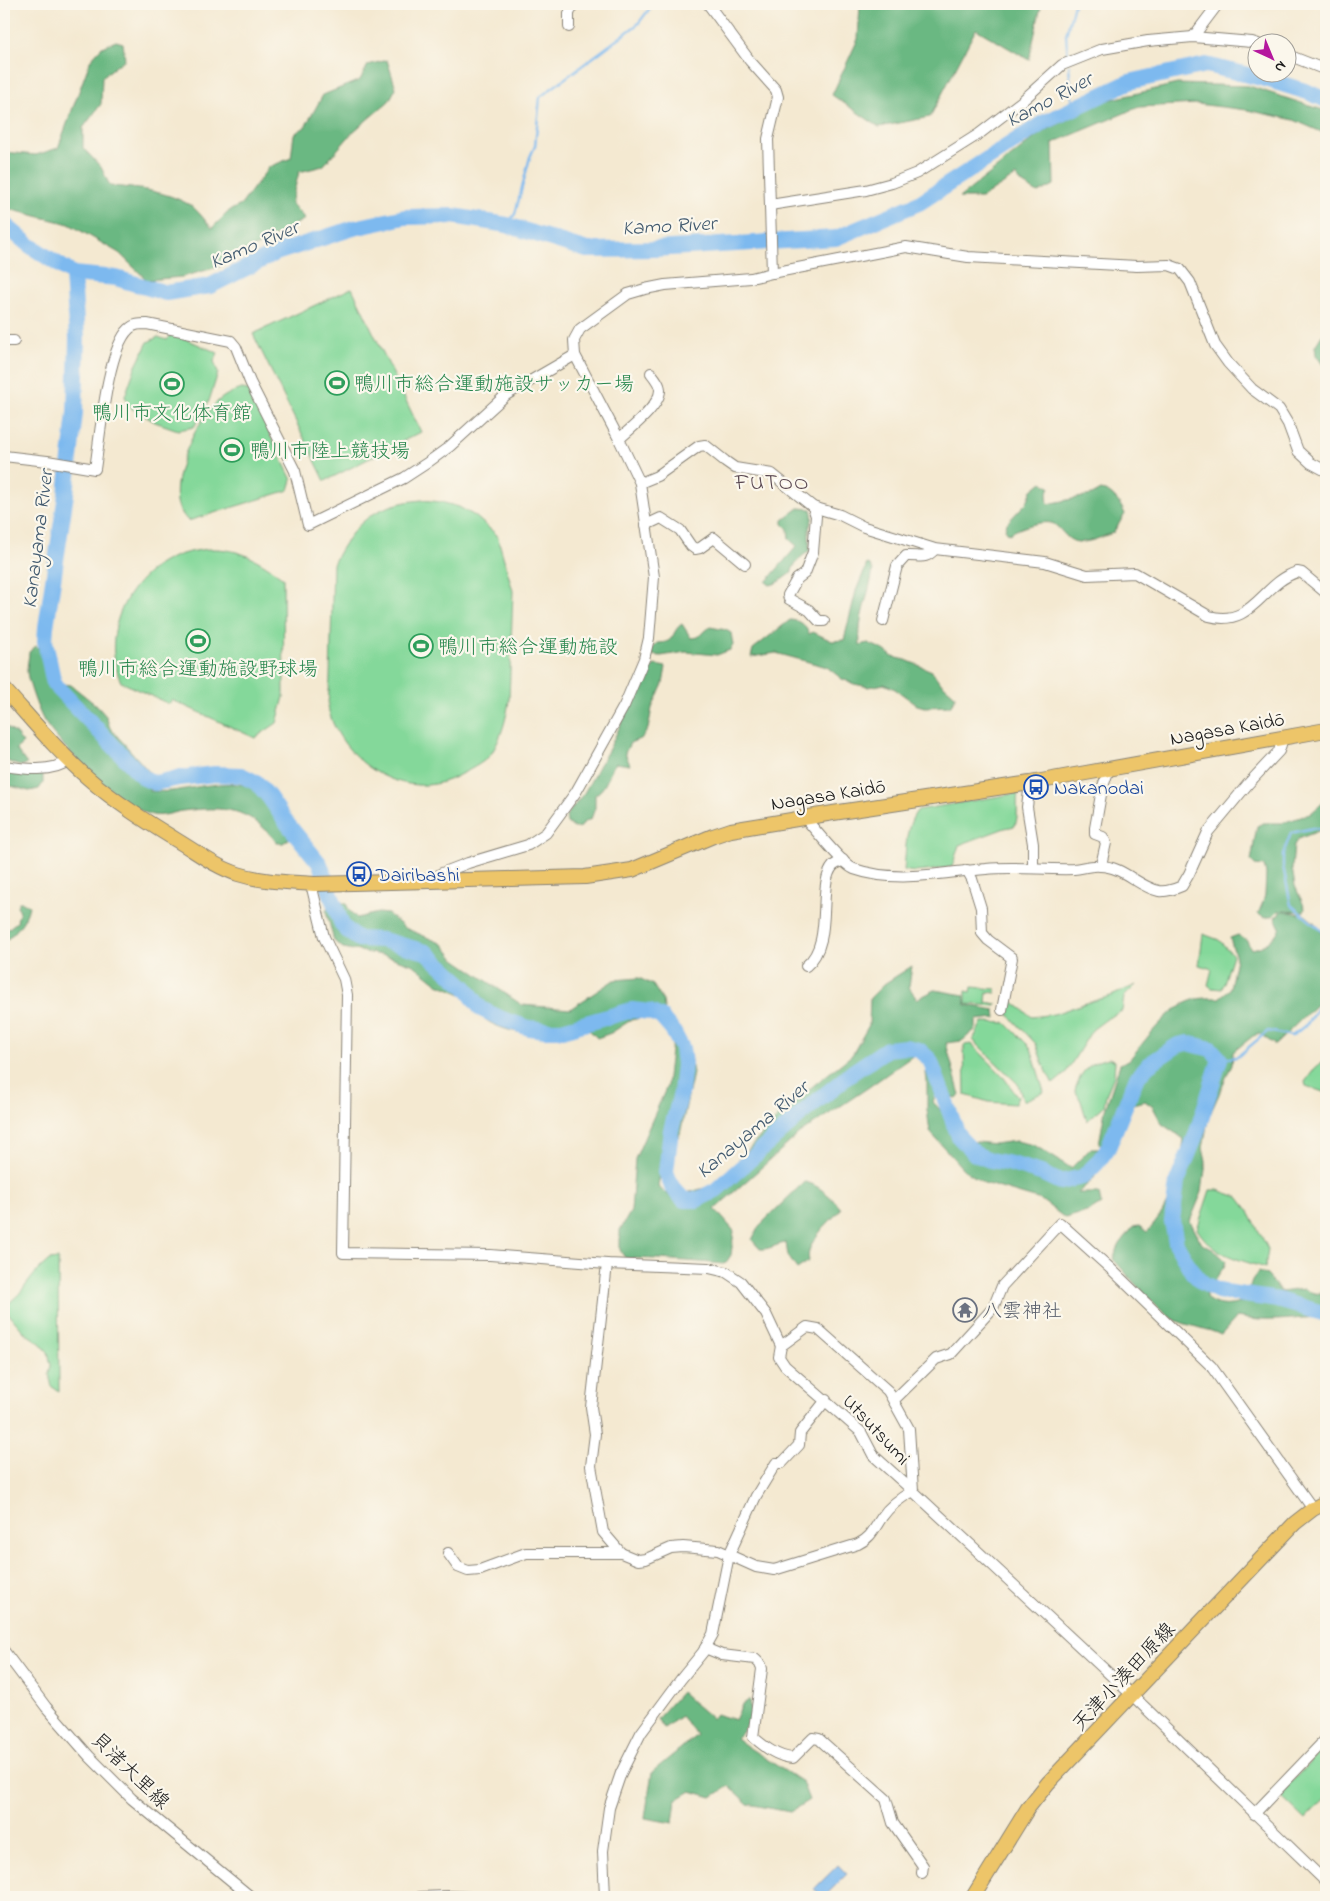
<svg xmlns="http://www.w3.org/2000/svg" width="1330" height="1901" font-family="'Indie Flower','Klee One',sans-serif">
<rect width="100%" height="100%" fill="#fbf7ec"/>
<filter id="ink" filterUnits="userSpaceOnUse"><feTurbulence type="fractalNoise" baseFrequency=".02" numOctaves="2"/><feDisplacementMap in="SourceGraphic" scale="10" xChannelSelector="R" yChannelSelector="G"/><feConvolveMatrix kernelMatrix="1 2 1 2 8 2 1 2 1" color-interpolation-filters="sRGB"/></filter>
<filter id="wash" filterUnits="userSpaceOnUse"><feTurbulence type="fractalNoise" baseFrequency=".0096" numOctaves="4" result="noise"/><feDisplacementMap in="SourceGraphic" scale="20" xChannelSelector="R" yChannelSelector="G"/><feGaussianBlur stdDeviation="1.12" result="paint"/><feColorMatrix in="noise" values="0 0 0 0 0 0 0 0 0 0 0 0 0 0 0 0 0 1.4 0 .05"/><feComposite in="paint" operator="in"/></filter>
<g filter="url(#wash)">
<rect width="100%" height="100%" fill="#f4e9d1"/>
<!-- green -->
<g fill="#84d89a" stroke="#507a5b">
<path d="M352 288 421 432 325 481 253 334Z"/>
<path d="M172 333 218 353 214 361 218 373 209 401 194 427 178 430 155 422 128 406 125 396 135 368 148 342 158 337 167 340Z"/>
<path d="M242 389 248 390 292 480 289 490 188 521C183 515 178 509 177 501 172 474 196 422 215 404 223 396 231 392 242 389Z"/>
<path d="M422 500 441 502 459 507 475 516 497 535 513 591 509 700C507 717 501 739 491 754 486 761 472 769 463 773 454 778 445 782 435 784 390 792 343 757 330 715 326 705 330 689 330 677 331 640 332 602 333 564 354 523 374 504 422 500Z"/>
<path d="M209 549C239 548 260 560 283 578L284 697 277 723 255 738 172 700 169 704 121 682C99 633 128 573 179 555 188 552 199 550 209 549Z"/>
<path d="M1018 793C1016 804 1019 815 1015 826L1005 828 959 845 952 867C938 868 918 875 904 870 906 852 905 824 918 810Z"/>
<path d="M1203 934 1219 940 1233 955 1222 989 1212 988 1208 985 1212 969 1199 965Z"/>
<path d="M1136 985 1124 997 1122 1011 1108 1018 1092 1030 1065 1074 1053 1084 1043 1064 1036 1044 1008 1014 1007 997 1032 1017 1054 1014 1086 1003 1111 996Z"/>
<path d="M972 987 996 989V993L987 992 986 1002 996 1004V1006L966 1004V991L971 992Z"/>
<path d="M982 1022 1006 1023 1031 1048 1044 1092 1023 1101 1018 1084 973 1040Z"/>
<path d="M972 1044 1002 1075 1018 1097 1015 1104 989 1102 965 1095 964 1045Z"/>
<path d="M1109 1058 1115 1061 1114 1076 1106 1095 1104 1106 1087 1121 1081 1101 1075 1090C1081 1071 1089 1062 1109 1058Z"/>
<path d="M1326 1059V1093L1306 1086 1305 1082 1315 1068Z"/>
<path d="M1210 1190H1218L1238 1197 1248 1210 1268 1249 1265 1268C1238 1259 1213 1255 1197 1229Z"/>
<path d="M58 1259 59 1391 52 1387 49 1374 51 1365 48 1352 40 1343 25 1333 7 1312 6 1306 19 1294 37 1271 49 1260Z"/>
<path d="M1326 1745V1798L1305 1820 1279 1795Z"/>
</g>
<!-- forest -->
<g fill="#6bb882" stroke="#446a4f">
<path d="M860 4H1041V6L1029 60 976 29 930 117 879 127 832 95 858 39Z"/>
<path d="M116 41 123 43 125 59 102 77 101 104 83 128V148L101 167 110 186C137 188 166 191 190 205 198 210 205 221 212 228L229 211 241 205 269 167 291 158 294 134 305 127 323 95 360 80 368 65 387 60 396 88 389 101 354 131 323 166 299 172 291 203 305 219 221 266 182 277 147 280 119 253 69 224 4 208V152L36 155 58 148 91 59 102 47Z"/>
<path d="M1177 84 1249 86 1326 111V134L1294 120 1247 110 1197 104 1139 107 1053 143 1054 185 1038 193 1023 184 1016 176 981 198H959L1041 133 1104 101Z"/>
<path d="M1326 331V365H1323L1316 355 1315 346 1322 335Z"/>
<path d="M1042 482 1050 487 1047 494 1048 504 1092 495 1101 490C1113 492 1120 503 1125 514L1113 533C1103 536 1090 543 1079 542 1067 542 1063 530 1054 524 1044 519 1018 528 1009 534L1005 529 1007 523 1027 502 1032 490Z"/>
<path d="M799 508 811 509C815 522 809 522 809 532 809 539 810 545 809 552 800 556 794 564 791 573L777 583 770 585 766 582 797 546 789 539 788 529 783 524V520Z"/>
<path d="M867 564 870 565 873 570C869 596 857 618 860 645L868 643 884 650 893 657 906 660 932 671 939 681 955 695V699L950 706 925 707 917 705 895 689 884 684 869 687 854 684 842 679 827 667 776 653 751 657 753 649 790 620C801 621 804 623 809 634L813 632 832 641 844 640 856 591Z"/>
<path d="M682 624 691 638 698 637 710 627 726 630 731 633 733 645 730 650 717 655 686 652 661 656 652 655V648L657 643C677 643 670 632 682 624Z"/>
<path d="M36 646 42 652 47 672 62 684 71 685 96 705 106 716 110 728 151 774 149 791C156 791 164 792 172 791 196 788 242 775 261 793 272 805 277 823 289 834L288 840 283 843H277C250 807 224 806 182 811 171 813 160 818 149 814 121 805 62 748 46 724 40 717 27 680 27 671 27 664 29 658 29 652Z"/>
<path d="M655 665 666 667 663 684 652 708 648 729 642 738 630 743 625 753 630 765 616 763C606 775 610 784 595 795V808L591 819 584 822 581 827 574 828 567 823 566 816 584 793 610 747 646 671Z"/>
<path d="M4 725 16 734 23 743 16 749 27 764 20 766 4 760Z"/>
<path d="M4 768 25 774H43V783L39 789 29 791 4 784Z"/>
<path d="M1326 800V828L1298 839 1294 845 1292 868 1295 886 1305 908 1304 912 1283 911 1305 915 1315 923 1325 937 1326 990 1319 1002 1275 1045 1260 1034 1253 1036 1233 1052 1232 1064 1208 1119 1203 1148 1206 1162 1202 1192 1190 1221 1202 1244 1214 1250 1226 1261 1224 1267 1206 1292 1208 1300C1221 1308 1232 1306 1246 1301L1252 1280 1258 1272 1267 1275 1281 1292 1304 1289 1313 1294 1321 1293 1326 1294V1318C1318 1316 1312 1318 1303 1318 1281 1320 1258 1322 1237 1317L1221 1335C1207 1328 1192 1327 1177 1321 1156 1311 1130 1277 1113 1259L1120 1244 1133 1227 1139 1226 1147 1232C1170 1210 1180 1171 1184 1139L1162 1124 1153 1107 1145 1101 1134 1104 1120 1132 1104 1145 1099 1144 1105 1110 1120 1064 1129 1060C1144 1042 1166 1011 1188 1002 1199 997 1208 998 1219 998L1230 989 1236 958 1230 938 1238 935 1247 941 1251 949C1265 947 1273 940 1280 928L1275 917 1282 911H1278L1273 916 1265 918 1258 914 1263 902 1265 895 1266 874 1264 866 1255 865 1251 861 1257 826 1263 823H1282L1310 814Z"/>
<path d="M19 902H23L29 906C26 922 15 932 4 943V932L18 921 17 920C19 914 22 912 17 906Z"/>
<path d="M338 903H346L349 910 357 918 378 913 388 914 405 928 443 944 455 959 522 1005 570 1009 614 980 639 978 653 985 663 1001 665 1014 654 1019 645 1017 631 1020 611 1033 597 1038 588 1029C556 1034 522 1039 491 1023 485 1020 478 1013 473 1009L476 996 475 988 466 996 438 984 414 965 387 956 343 948 334 941 326 911 330 906Z"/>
<path d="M912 966 909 987 917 999 935 990 964 995 966 1005 995 1010 996 1018 976 1020V1029L962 1041 946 1043 960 1095 957 1099 936 1093 933 1102 969 1141 994 1144 1016 1141 1034 1145 1071 1168 1091 1148H1101L1104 1158 1094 1178 1078 1193H1099L1101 1204 1090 1211 1065 1218 1041 1200 984 1183 963 1169 930 1132 927 1110V1082L925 1062 914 1055 869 1087 799 1134 715 1209 734 1231 731 1255 725 1264 660 1259 625 1258 620 1250V1230L631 1211 635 1159 667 1086 672 1041 689 1051 693 1073 680 1134 662 1160 658 1187 671 1197 716 1185 789 1105 852 1055 869 1025 870 998 884 984Z"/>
<path d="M804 1182C817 1183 834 1199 841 1209 830 1222 804 1243 809 1261L797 1269 788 1256 786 1243C776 1244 769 1250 760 1249L752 1240 759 1226Z"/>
<path d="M681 1692 712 1719 716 1714 735 1720 742 1705 750 1699 751 1722 736 1738 748 1747 802 1782 809 1800 790 1812 748 1804 729 1786 712 1797 691 1791 676 1800 673 1823 645 1818 652 1772 697 1735 681 1716 664 1728 657 1719Z"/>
</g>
<!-- water -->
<path fill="#7db9ef" stroke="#4c6a86" d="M838 1865 847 1874 824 1897 814 1889Z"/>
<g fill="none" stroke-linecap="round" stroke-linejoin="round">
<!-- stream -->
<g stroke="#7db9ef" stroke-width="2.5">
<path d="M85 4H86"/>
<path d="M1068 58 1066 35 1074 4"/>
<path d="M1069 66 1073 109"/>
<path d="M507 225 515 214 530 157 535 146 540 97 638 24 653 4"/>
<path d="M1326 830 1313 828 1291 833 1283 854V866L1291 905 1326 934"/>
<path d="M1220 1059 1237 1057 1268 1031 1292 1036 1307 1024 1326 994"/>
</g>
<!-- river -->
<g stroke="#7db9ef" stroke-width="16">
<path d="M4 224 29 245 73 274 116 278 166 293 210 286 276 253 354 228 405 217 453 216 507 225 587 250 654 249 836 238 919 203 1043 123 1129 82 1206 65 1269 80 1308 92 1326 100"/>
<path d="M73 274 77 338 75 413 66 494 46 627 45 641 54 684 144 778 155 783 179 778 215 774 241 775 257 783 269 797 286 822 320 864 342 925 350 933 359 939 383 940 426 952 466 988 481 1009 502 1019 529 1028 545 1030H562L632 1010 650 1012 661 1017 673 1031 682 1048 684 1064 681 1093 671 1130 666 1172 672 1187 684 1200H697L716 1190 806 1110 853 1072 887 1049 906 1047 919 1050 930 1060 959 1137 975 1154 990 1160 1011 1164 1041 1173 1060 1182 1083 1177 1097 1163 1108 1148 1136 1079 1148 1065 1178 1045 1188 1043 1211 1049 1220 1059 1196 1135 1177 1182 1172 1221 1176 1243 1192 1272 1203 1283 1218 1291 1278 1300 1326 1314"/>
</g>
</g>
</g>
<g filter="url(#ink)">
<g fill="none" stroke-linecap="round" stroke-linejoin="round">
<!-- minor casing -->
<g stroke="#888276" stroke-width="12">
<g id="minor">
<path d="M708 4 750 61 776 90 778 97 768 139 772 273"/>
<path d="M569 27V14L573 4"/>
<path d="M1193 37 1218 4"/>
<path d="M1288 55 1326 70"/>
<path d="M770 205 866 190 892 183 917 173 979 134 1022 101 1062 65 1102 49 1148 41 1193 37 1252 42 1258 44"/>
<path d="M4 341H14"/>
<path d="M619 439C630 429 660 406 660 390 660 384 655 378 651 373"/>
<path d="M4 456 47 461 95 469C100 438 107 349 129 329 134 324 140 324 147 324L231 341 236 347 250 382 295 471 308 525 404 478 427 463 449 447 506 395 575 355"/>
<path d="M640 483 657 476 699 446 705 445 725 461 735 468 772 474 813 507 840 515 864 527 935 549 1045 562 1087 575 1135 573 1209 616C1253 628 1262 583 1297 572L1302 573 1326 593"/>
<path d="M813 507 816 516 813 552 805 573 797 579 788 595 789 599 809 610 819 621H824"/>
<path d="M646 525 661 518 680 530 691 546 695 549 700 548 714 538 745 564"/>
<path d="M883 621 897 566 906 556C920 555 924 561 935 549"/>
<path d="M4 766C23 769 53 773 69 760"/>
<path d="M1030 783 1027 807 1033 844V868"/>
<path d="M804 817C814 828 843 865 854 869 897 884 943 872 986 869 1015 866 1045 870 1074 869 1083 868 1092 865 1100 866 1123 866 1138 887 1159 891 1166 892 1175 889 1182 886L1189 874 1208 832 1248 784 1279 751 1283 738"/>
<path d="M1101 865 1106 843 1103 837 1095 834V828L1102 789 1109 769"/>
<path d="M967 870 972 879 981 908 982 933 988 940 1012 958 1002 1010"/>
<path d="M430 881 442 873 468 863 528 845 546 833 576 792 624 706 644 659 649 638 654 577 640 483 619 439 575 355 574 340 580 329 628 294 645 289 665 285 751 278 772 273 906 247 968 257 1137 266 1169 265 1180 269 1190 282 1215 345 1228 363 1252 389 1279 409 1288 424 1298 451 1311 463 1326 471"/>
<path d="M311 884 324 937 344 979 347 995 343 1253 490 1255 607 1264 709 1268 726 1272 741 1282 766 1314 781 1346 807 1327 818 1329 888 1391 909 1429 913 1491 1132 1695 1326 1882"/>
<path d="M806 966C835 943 816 885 833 866 835 864 840 862 843 860"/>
<path d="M607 1264 591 1407 595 1434 591 1466 603 1532 621 1553"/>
<path d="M894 1400 936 1359 951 1354 993 1308 1002 1286 1060 1223 1112 1270 1211 1366 1313 1509"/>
<path d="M448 1553 458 1567 468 1571 480 1570 526 1553H621L638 1560 646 1559 671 1548 683 1547 718 1550 756 1567 774 1570 858 1544C871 1538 874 1529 882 1517 890 1505 900 1498 913 1491L873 1455 861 1432 785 1366 779 1357 781 1346"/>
<path d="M705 1648 722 1655 755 1659 761 1665 762 1669 753 1737C765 1747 777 1757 793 1758L813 1738 819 1739 886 1799 893 1823 923 1866 922 1873"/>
<path d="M4 1651 46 1707 89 1756 132 1799 251 1897"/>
<path d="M1254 1814 1326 1739"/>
<path d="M420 1897 448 1896 471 1897"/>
<path d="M605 1897 603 1851 609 1808 621 1773 641 1733 681 1679 703 1652 713 1634 729 1555 756 1496 776 1463H782L799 1445 800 1433 826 1400"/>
</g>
</g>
<!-- major casing -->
<g stroke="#888276" stroke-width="16">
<g id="major">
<path d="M4 689C31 719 57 751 88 778 115 802 147 822 178 841 198 853 216 867 238 874 263 882 288 882 314 884L585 877 632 870 713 836 731 830 833 813 1030 783 1326 730"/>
<path d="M973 1897 1028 1808 1048 1783 1295 1523 1313 1509 1326 1502"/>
</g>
</g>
<!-- minor -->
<use href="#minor" stroke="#fff" stroke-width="10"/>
<!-- major -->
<use href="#major" stroke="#edc569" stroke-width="14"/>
</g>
</g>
<!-- icons -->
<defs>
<g id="stadium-ring" transform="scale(1.25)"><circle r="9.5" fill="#fbf7ec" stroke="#2e9e5b" stroke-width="1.5"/><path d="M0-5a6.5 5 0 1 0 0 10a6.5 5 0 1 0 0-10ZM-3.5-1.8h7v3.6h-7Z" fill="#2e9e5b"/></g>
<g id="bus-ring" transform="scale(1.25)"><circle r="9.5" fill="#fbf7ec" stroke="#1a4fb4" stroke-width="1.5"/><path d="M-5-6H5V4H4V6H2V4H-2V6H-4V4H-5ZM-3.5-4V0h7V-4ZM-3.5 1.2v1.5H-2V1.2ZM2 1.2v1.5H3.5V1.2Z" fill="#1a4fb4"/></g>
<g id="temple-ring" transform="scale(1.25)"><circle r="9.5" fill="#fbf7ec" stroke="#6b7280" stroke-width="1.5"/><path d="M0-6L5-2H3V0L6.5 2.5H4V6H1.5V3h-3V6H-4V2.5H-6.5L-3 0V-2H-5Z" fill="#6b7280"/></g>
</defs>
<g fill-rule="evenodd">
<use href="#stadium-ring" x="337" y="383"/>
<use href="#stadium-ring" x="172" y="384"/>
<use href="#stadium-ring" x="232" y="450"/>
<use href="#stadium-ring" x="198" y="641"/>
<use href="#stadium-ring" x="421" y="646"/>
<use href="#bus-ring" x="1036" y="787"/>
<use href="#bus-ring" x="359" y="874"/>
<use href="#temple-ring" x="965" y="1310"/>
</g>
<g text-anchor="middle" stroke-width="4.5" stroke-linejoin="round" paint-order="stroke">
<!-- leisure labels -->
<g font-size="20" fill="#27864d" stroke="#fbf7ec" text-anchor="start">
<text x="354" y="390">鴨川市総合運動施設サッカー場</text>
<text x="172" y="419" text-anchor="middle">鴨川市文化体育館</text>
<text x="250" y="457">鴨川市陸上競技場</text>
<text x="438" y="653">鴨川市総合運動施設</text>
<text x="198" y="675" text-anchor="middle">鴨川市総合運動施設野球場</text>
</g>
<!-- street labels -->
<g font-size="20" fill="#1c1c1c" stroke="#fbf7ec">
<text transform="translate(1227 728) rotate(-10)" y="7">Nagasa Kaidō</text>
<text transform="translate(828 794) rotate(-9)" y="7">Nagasa Kaidō</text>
<text transform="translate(877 1429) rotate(47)" y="7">Utsutsumi</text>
<text transform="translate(1123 1676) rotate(-47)" y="7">天津小湊田原線</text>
<text transform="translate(131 1770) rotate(44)" y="7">貝渚大里線</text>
</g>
<!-- transit labels -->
<g font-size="20" fill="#164399" stroke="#fbf7ec" text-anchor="start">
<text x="1054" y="794">Nakanodai</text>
<text x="376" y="881">Dairibashi</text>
</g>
<!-- worship labels -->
<g font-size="20" fill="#5b616d" stroke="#fbf7ec" text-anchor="start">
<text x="982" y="1317">八雲神社</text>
</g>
<!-- water labels -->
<g font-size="21" font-style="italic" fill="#435b70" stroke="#fbf7ec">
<text transform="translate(1049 99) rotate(-28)" y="7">Kamo River</text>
<text transform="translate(669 225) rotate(-3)" y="7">Kamo River</text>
<text transform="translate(254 244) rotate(-23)" y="7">Kamo River</text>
<text transform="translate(37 539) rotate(-83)" y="7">Kanayama River</text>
<text transform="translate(752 1129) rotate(-40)" y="7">Kanayama River</text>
</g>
<!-- quarter labels -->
<g font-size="22" letter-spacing="1" fill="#5a4852" stroke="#fbf7ec">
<text x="772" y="489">FUTOO</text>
</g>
</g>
<!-- margin -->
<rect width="1330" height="1901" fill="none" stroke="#fbf7ec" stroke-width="20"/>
<!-- north arrow -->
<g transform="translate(1272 58) rotate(136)"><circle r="24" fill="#fbf7ec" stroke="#a29f99"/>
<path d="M0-4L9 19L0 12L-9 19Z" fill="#b5179e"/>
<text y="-8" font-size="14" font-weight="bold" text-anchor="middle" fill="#1c1c1c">N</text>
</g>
</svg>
